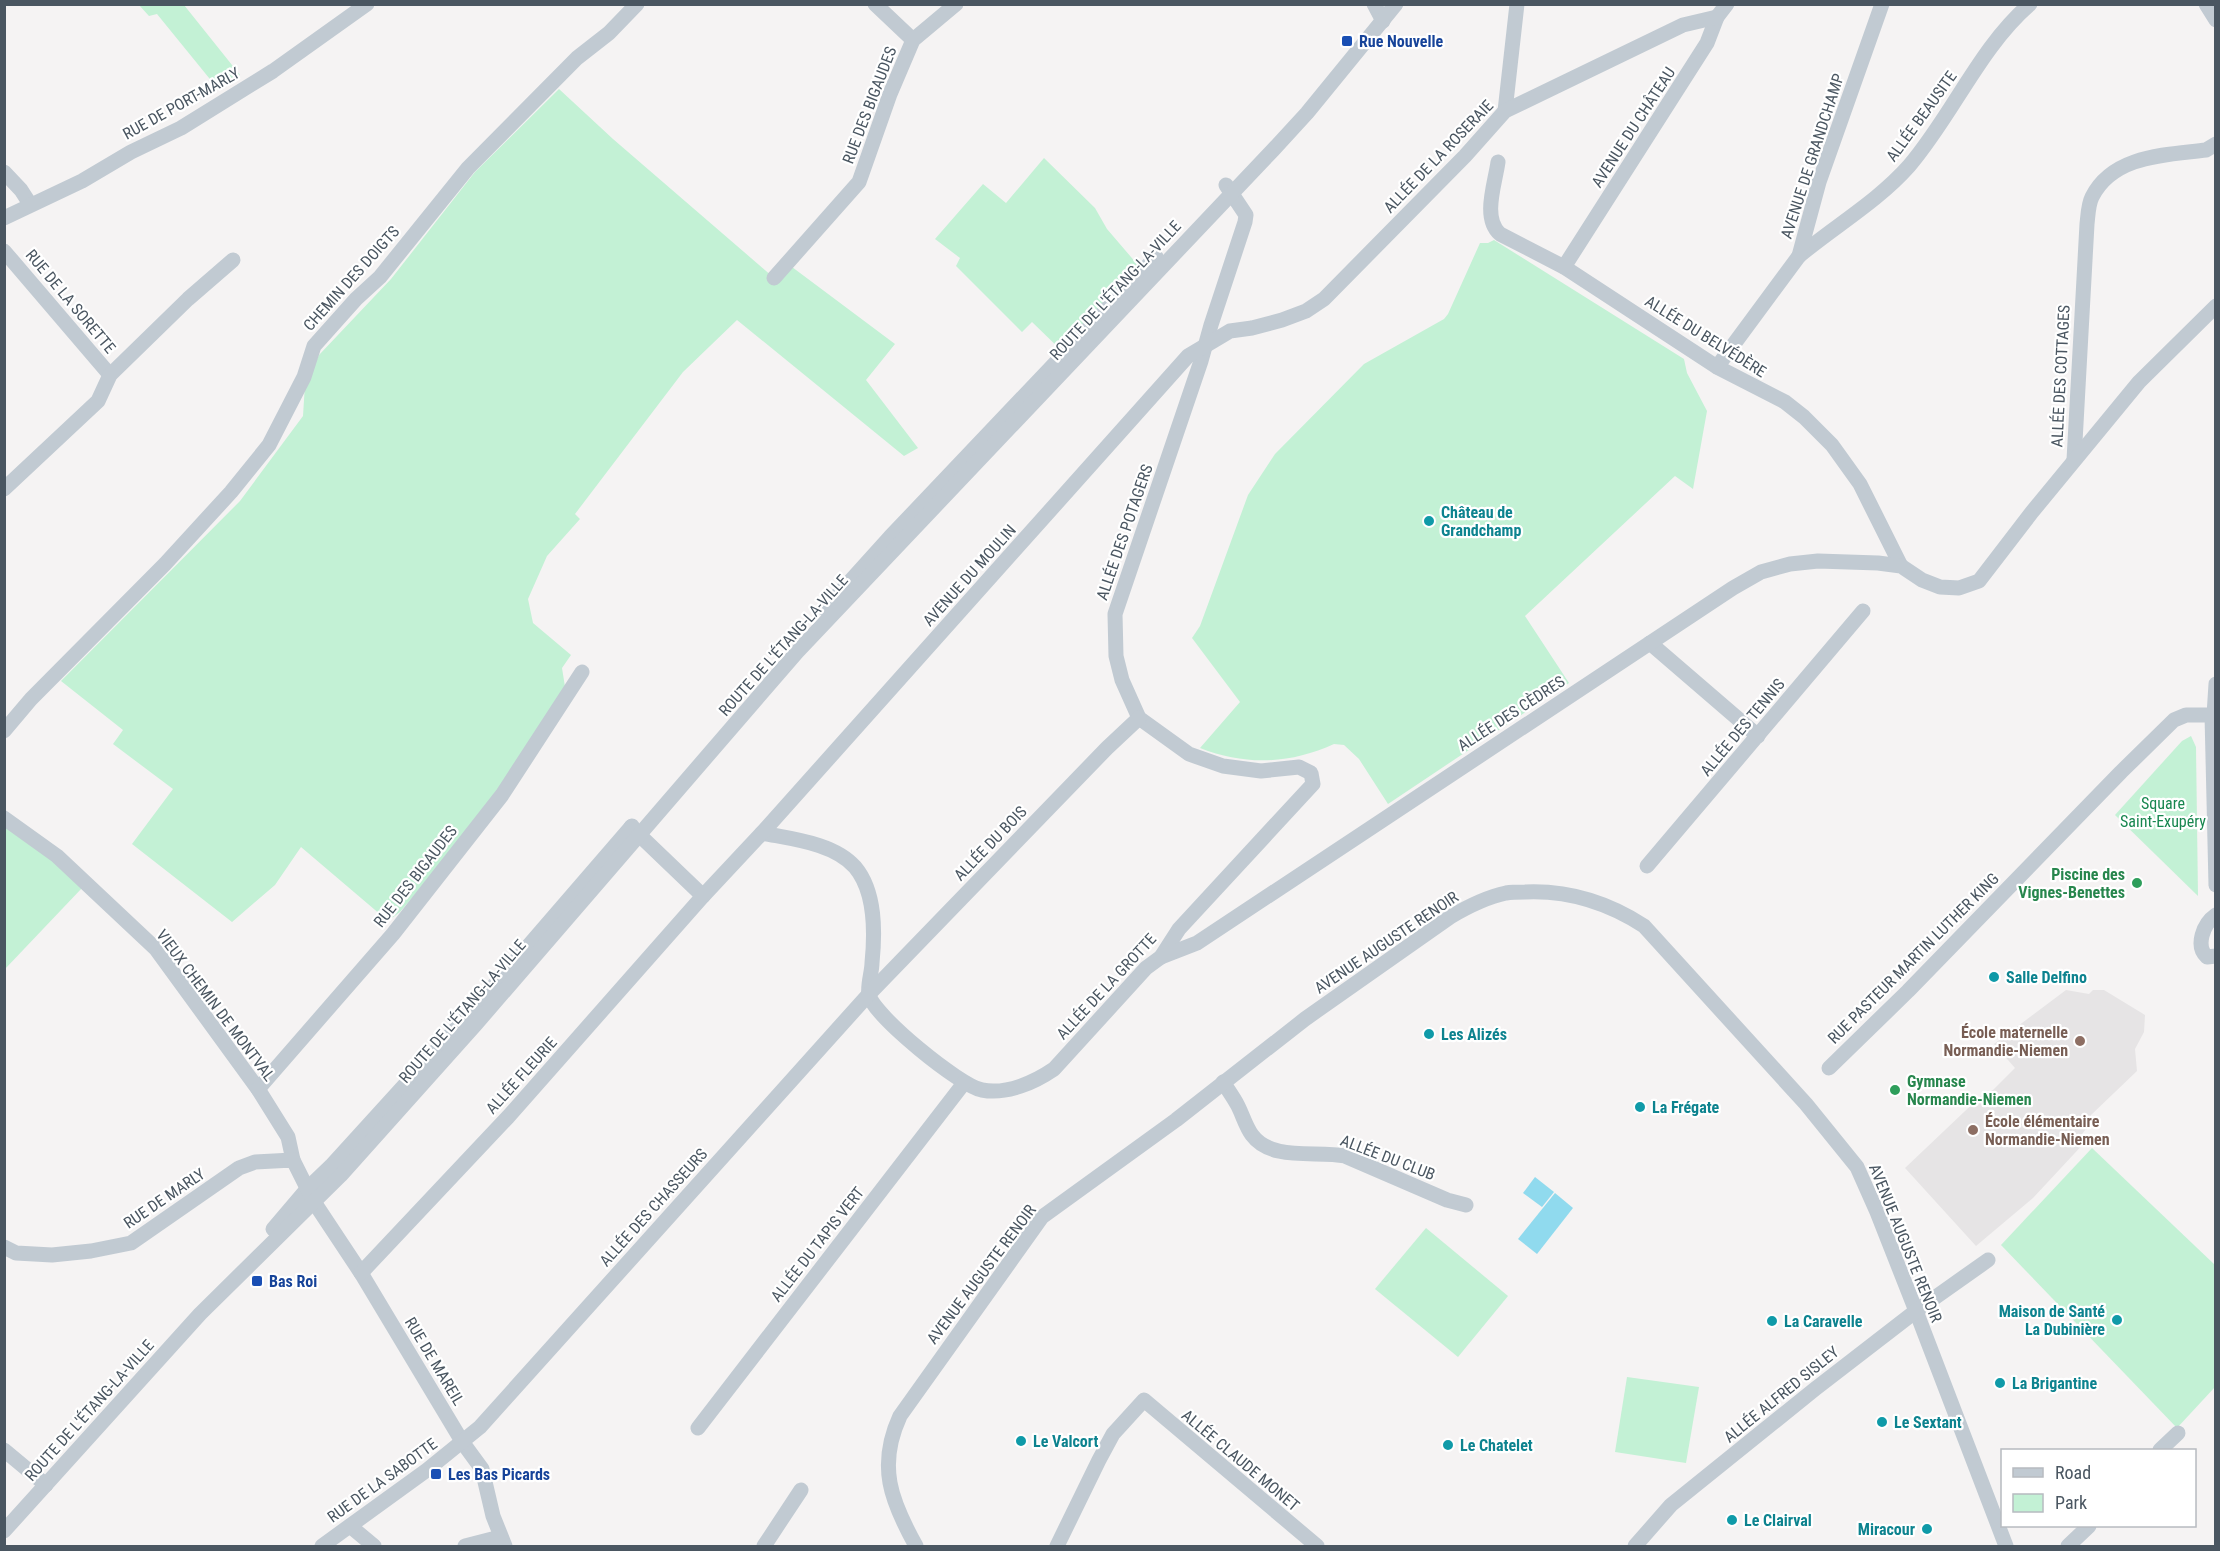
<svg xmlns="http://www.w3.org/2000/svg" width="2220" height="1551" font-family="'Roboto Condensed',sans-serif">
<rect width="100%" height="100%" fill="#f5f3f3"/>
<!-- education -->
<path fill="#e6e4e5" d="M2066 990 2089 994 2093 990H2104L2145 1015 2144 1032 2135 1049 2137 1071 2091 1115V1122L2080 1137 2087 1140 2033 1198 1976 1246 1905 1168 1984 1093 1993 1090 2015 1068 1994 1044Z"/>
<!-- green -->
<g fill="#c3f1d5">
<path d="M139 5H184L240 75 218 89 157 14 149 16Z"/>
<path d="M559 89 613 139 773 277 792 267 895 344 866 380 918 448 904 456 737 320 683 372 575 514 580 519 547 556 528 599 533 623 571 655 562 668 566 693 498 797 400 912 388 921 301 847 275 885 232 922 132 844 173 789 113 744 123 730 61 681 240 501 303 416 305 384 319 355 391 279 475 172Z"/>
<path d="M1044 158 1095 208 1107 229 1143 271 1064 353 1032 322 1022 332 956 266 960 258 935 239 983 184 1006 203Z"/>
<path d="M1494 240 1684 359 1687 373 1707 411 1693 489 1675 476 1525 616 1569 683 1388 804 1359 759 1344 745 1334 744C1290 764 1246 766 1200 748L1240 702 1192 638 1200 626 1248 495 1275 454 1364 364 1444 319 1448 314 1480 243H1488Z"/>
<path d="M2191 736 2196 747 2198 896 2115 815 2182 741Z"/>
<path d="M5 825 56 862 82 888 5 969Z"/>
<path d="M2092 1148 2215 1265V1387L2177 1428 2001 1245Z"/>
<path d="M1426 1228 1508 1296 1458 1357 1375 1289Z"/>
<path d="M1627 1377 1699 1387 1686 1463 1615 1452Z"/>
</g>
<!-- water -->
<g fill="#90daee">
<path d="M1535 1177 1554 1192 1542 1207 1523 1193Z"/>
<path d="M1555 1193 1573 1208 1537 1254 1518 1239Z"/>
</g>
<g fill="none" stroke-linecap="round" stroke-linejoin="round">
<!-- minor -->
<g stroke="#c1cad2" stroke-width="15">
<path d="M875 4 913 40"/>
<path d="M1374 4 1383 21"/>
<path d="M2206 4 2216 20"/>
<path d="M1505 111 1517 4"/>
<path d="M1498 162C1495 184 1482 218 1500 234L1564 267 1717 367 1785 402 1804 417 1832 445 1860 484 1901 566"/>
<path d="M4 172 21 190 30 204"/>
<path d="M4 218 82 181 131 152 181 128 273 71 367 4"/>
<path d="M4 251 110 375"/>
<path d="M1799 256C1835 226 1878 201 1909 166 1952 116 1980 47 2030 4"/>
<path d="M1564 267 1707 43 1717 17 1727 4"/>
<path d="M774 278 859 182 890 94 913 40 956 4"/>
<path d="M1717 367 1799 256 1819 182 1882 4"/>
<path d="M2074 460 2087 224C2088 216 2088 205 2092 197 2113 155 2166 155 2206 150L2216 144"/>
<path d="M4 489 98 401 110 375 188 299 233 260"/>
<path d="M825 609 890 537 1156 257"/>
<path d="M1650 643 1758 736"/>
<path d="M2212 715 2216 885"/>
<path d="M2214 715 2216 684"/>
<path d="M4 731 31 699 165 564 231 492 269 445 304 377 314 346 356 299 380 277 468 168 577 58 609 33 637 4"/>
<path d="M4 818 57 856 156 949 258 1089 288 1137 293 1160"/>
<path d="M631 827 703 896"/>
<path d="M762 833C792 839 834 843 855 867 876 892 875 933 872 963 872 972 867 986 869 995 874 1016 960 1086 982 1090 1007 1095 1035 1082 1054 1069L1146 968 1161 957 1179 929 1313 784 1311 773 1299 767 1261 771 1223 766 1189 754 1139 718 1122 680 1116 656 1115 614 1201 361 1211 325 1245 222 1246 215 1226 185"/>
<path d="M1647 866 1863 611"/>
<path d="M2216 915C2203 924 2195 946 2207 957L2216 956"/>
<path d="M1161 957 1197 943 1733 588 1761 572 1790 564 1818 561 1878 563 1901 566 1922 580 1940 587 1959 588 1979 581 2032 512 2139 382 2216 306"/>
<path d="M1829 1068 1908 991 2121 772 2174 720 2186 715H2216"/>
<path d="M1223 1082C1228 1090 1234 1098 1238 1106 1243 1116 1246 1127 1252 1135 1272 1162 1317 1150 1345 1156L1447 1200 1466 1205"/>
<path d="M258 1089 393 934 502 795 582 672"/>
<path d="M273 1229 307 1189 331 1166 472 1011 632 826"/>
<path d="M4 1247 16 1253 52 1255 91 1251 131 1243 239 1168 255 1162 293 1160 314 1202 361 1273 463 1443 482 1469 493 1516 505 1546"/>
<path d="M361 1273 508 1117 703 896 762 833 1188 356 1230 331 1252 328 1282 320 1306 311 1324 299 1465 156 1505 111 1683 25 1717 17"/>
<path d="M698 1428 964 1083"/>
<path d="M4 1450 46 1485"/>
<path d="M2160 1450 2178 1433"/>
<path d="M350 1526 374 1546"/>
<path d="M4 1531 200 1314 341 1175 476 1024 797 652 1273 150 1307 113 1396 4"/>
<path d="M322 1546 427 1470 480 1427 869 994 1107 748 1139 718"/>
<path d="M465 1546 500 1537"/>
<path d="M764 1546 801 1490"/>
<path d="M916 1546C891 1501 877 1466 900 1416L1042 1217 1176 1120 1305 1019 1450 917C1467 907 1487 897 1506 893 1512 892 1519 892 1525 892 1569 890 1607 902 1644 926L1806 1104 1857 1167 1877 1212 1916 1311 2006 1546"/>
<path d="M1057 1546 1099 1460 1113 1434 1144 1400 1317 1546"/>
<path d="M1635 1546 1671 1505 1815 1389 1916 1311 1988 1260"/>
<path d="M2068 1546 2089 1526"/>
</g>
</g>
<!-- markers -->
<g fill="#1a4fb4" stroke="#fff" stroke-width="2">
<rect x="1341" y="35" width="12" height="12" rx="3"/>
<rect x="251" y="1275" width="12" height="12" rx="3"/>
<rect x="430" y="1468" width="12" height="12" rx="3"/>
</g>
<g fill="#0f9aa8" stroke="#fff" stroke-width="2">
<circle cx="1429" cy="521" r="6"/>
<circle cx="1994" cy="977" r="6"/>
<circle cx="1429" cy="1034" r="6"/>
<circle cx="1640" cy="1107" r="6"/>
<circle cx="2117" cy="1320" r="6"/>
<circle cx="1772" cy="1321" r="6"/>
<circle cx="2000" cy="1383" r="6"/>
<circle cx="1882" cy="1422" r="6"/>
<circle cx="1021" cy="1441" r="6"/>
<circle cx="1448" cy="1445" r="6"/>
<circle cx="1732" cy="1520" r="6"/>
<circle cx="1927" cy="1529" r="6"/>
</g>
<g fill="#2e9e5b" stroke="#fff" stroke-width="2">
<circle cx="2137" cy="883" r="6"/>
<circle cx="1895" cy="1090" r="6"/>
</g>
<g fill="#8d6e63" stroke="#fff" stroke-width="2">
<circle cx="2080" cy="1041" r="6"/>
<circle cx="1973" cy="1130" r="6"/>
</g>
<g text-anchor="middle" stroke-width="4.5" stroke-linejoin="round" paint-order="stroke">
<!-- transit labels -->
<g font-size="16" font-weight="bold" fill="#164399" stroke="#fff" text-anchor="start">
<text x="1359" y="47">Rue Nouvelle</text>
<text x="269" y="1287">Bas Roi</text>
<text x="448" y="1480">Les Bas Picards</text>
</g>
<!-- street labels -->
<g font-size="16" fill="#4a5661" stroke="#fff">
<text transform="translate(181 103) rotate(-29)" y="6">RUE DE PORT-MARLY</text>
<text transform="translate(869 105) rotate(-69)" y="6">RUE DES BIGAUDES</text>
<text transform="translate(1921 116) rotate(-54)" y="6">ALLÉE BEAUSITE</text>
<text transform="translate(1633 127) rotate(-57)" y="6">AVENUE DU CHÂTEAU</text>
<text transform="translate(1438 156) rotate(-46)" y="6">ALLÉE DE LA ROSERAIE</text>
<text transform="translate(1812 156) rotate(-72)" y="6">AVENUE DE GRANDCHAMP</text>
<text transform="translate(351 278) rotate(-48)" y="6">CHEMIN DES DOIGTS</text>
<text transform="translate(1115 290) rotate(-47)" y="6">ROUTE DE L'ÉTANG-LA-VILLE</text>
<text transform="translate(71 301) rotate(50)" y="6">RUE DE LA SORETTE</text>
<text transform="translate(1706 336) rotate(32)" y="6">ALLÉE DU BELVÉDÈRE</text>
<text transform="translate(2060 376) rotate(-87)" y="6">ALLÉE DES COTTAGES</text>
<text transform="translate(1124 532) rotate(-71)" y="6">ALLÉE DES POTAGERS</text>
<text transform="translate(969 575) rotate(-48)" y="6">AVENUE DU MOULIN</text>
<text transform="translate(783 645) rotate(-48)" y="6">ROUTE DE L'ÉTANG-LA-VILLE</text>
<text transform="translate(1511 713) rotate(-33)" y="6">ALLÉE DES CÈDRES</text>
<text transform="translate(1742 727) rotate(-50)" y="6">ALLÉE DES TENNIS</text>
<text transform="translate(990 843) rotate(-46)" y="6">ALLÉE DU BOIS</text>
<text transform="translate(415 876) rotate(-52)" y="6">RUE DES BIGAUDES</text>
<text transform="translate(1386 942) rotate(-34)" y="6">AVENUE AUGUSTE RENOIR</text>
<text transform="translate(1913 958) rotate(-45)" y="6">RUE PASTEUR MARTIN LUTHER KING</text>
<text transform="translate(1106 986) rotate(-47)" y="6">ALLÉE DE LA GROTTE</text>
<text transform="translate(216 1005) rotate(53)" y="6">VIEUX CHEMIN DE MONTVAL</text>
<text transform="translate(462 1011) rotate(-49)" y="6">ROUTE DE L'ÉTANG-LA-VILLE</text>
<text transform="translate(521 1075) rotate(-48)" y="6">ALLÉE FLEURIE</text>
<text transform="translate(1388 1157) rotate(21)" y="6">ALLÉE DU CLUB</text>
<text transform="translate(164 1198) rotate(-34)" y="6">RUE DE MARLY</text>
<text transform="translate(653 1207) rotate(-48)" y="6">ALLÉE DES CHASSEURS</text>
<text transform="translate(1906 1243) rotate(68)" y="6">AVENUE AUGUSTE RENOIR</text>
<text transform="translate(817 1244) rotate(-52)" y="6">ALLÉE DU TAPIS VERT</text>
<text transform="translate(981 1274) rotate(-53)" y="6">AVENUE AUGUSTE RENOIR</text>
<text transform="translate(435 1361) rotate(59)" y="6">RUE DE MAREIL</text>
<text transform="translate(1781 1394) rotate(-39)" y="6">ALLÉE ALFRED SISLEY</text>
<text transform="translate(89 1410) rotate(-48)" y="6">ROUTE DE L'ÉTANG-LA-VILLE</text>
<text transform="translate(1241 1460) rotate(40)" y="6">ALLÉE CLAUDE MONET</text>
<text transform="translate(382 1480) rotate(-36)" y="6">RUE DE LA SABOTTE</text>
</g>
<!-- culture labels -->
<g font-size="16" font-weight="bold" fill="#0d838f" stroke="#fff" text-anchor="start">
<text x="1441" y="518">Château de<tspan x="1441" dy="18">Grandchamp</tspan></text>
<text x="2006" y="983">Salle Delfino</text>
<text x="1441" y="1040">Les Alizés</text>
<text x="1652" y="1113">La Frégate</text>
<text x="2105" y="1317" text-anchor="end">Maison de Santé<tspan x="2105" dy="18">La Dubinière</tspan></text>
<text x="1784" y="1327">La Caravelle</text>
<text x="2012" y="1389">La Brigantine</text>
<text x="1894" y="1428">Le Sextant</text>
<text x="1033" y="1447">Le Valcort</text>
<text x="1460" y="1451">Le Chatelet</text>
<text x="1744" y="1526">Le Clairval</text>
<text x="1915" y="1535" text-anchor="end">Miracour</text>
</g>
<!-- park labels -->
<g font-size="16" fill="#17864f" stroke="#fff">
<text x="2163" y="809">Square<tspan x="2163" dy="18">Saint-Exupéry</tspan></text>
</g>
<!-- leisure labels -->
<g font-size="16" font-weight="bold" fill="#27864d" stroke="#fff" text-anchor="end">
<text x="2125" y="880">Piscine des<tspan x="2125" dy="18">Vignes-Benettes</tspan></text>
<text x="1907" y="1087" text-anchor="start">Gymnase<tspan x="1907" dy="18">Normandie-Niemen</tspan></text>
</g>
<!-- education labels -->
<g font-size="16" font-weight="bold" fill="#785e54" stroke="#fff" text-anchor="end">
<text x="2068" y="1038">École maternelle<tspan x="2068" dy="18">Normandie-Niemen</tspan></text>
<text x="1985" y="1127" text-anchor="start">École élémentaire<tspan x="1985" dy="18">Normandie-Niemen</tspan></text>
</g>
</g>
<!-- border -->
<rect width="2220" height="1551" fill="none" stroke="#4a5661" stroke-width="12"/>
<!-- legend -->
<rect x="2001" y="1449" width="195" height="78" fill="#ffffff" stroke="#b7bbc0" stroke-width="1.5"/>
<rect x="2013" y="1468" width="30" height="9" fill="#c1cad2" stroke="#b7bbc0" stroke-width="1.5"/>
<text x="2055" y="1479" font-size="18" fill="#4a5661">Road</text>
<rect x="2013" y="1494" width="30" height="18" fill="#c3f1d5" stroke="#b7bbc0" stroke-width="1.5"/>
<text x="2055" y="1509" font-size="18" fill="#4a5661">Park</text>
</svg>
